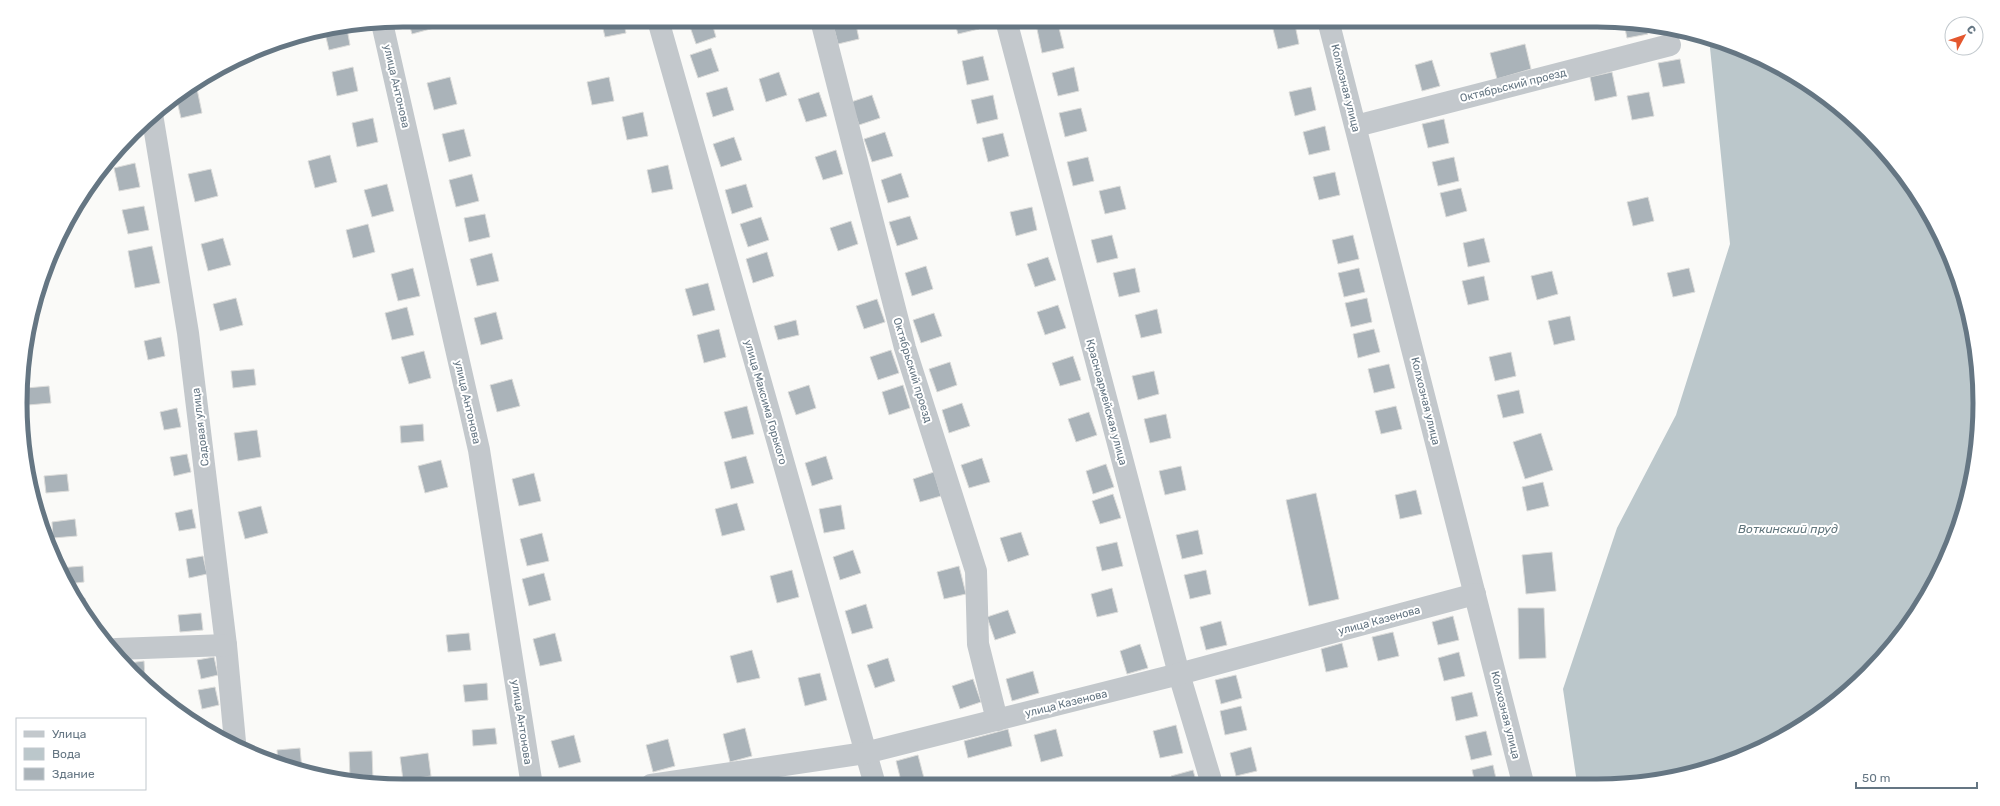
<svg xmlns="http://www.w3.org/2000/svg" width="2000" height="806" font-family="Rubik,sans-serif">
<rect width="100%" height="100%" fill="#fafaf8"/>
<!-- water -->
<path fill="#bbc7cb" d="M1709 38 1720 40 1788 71 1849 115 1901 170 1940 233 1967 304 1979 378 1977 453 1960 526 1915 616 1849 691 1744 757 1647 783H1577L1563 689 1617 528 1676 415 1730 244Z"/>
<!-- building -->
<g fill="#aab3b9" stroke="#dcdcda">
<path d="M408 20H432L434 28 412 34Z"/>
<path d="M601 20H623L626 33 605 37Z"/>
<path d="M690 20H711L716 37 696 44 688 21Z"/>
<path d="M855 20 859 39 838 44 832 21Z"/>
<path d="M954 20H977L979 29 958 34Z"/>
<path d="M1294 20 1299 44 1278 49 1272 25Z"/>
<path d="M1058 24 1064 48 1042 53 1037 29Z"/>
<path d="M1624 24 1647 28 1648 34 1627 38Z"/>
<path d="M347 29 350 45 329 50 325 33Z"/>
<path d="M1525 44 1531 69 1497 79 1490 53Z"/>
<path d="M711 48 719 71 698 78 690 55Z"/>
<path d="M983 56 989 80 967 85 962 61Z"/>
<path d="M1680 59 1685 83 1663 87 1658 63Z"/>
<path d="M1432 60 1440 86 1422 91 1415 65Z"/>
<path d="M353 67 358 91 337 96 332 72Z"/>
<path d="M1074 67 1079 91 1058 96 1052 73Z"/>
<path d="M779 72 787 95 766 102 759 79Z"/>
<path d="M1612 72 1617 96 1595 101 1590 77Z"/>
<path d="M450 77 457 104 434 110 427 83Z"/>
<path d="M609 77 614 101 592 105 587 82Z"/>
<path d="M727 87 734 110 713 117 706 93Z"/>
<path d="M1311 87 1316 110 1295 116 1289 92Z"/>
<path d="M197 89 202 113 181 118 176 97 182 93Z"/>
<path d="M819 92 827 116 806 122 798 99Z"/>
<path d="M1649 92 1654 116 1632 120 1627 96Z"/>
<path d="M872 95 880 118 859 125 851 102Z"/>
<path d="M993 95 998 119 977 124 971 100Z"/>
<path d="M1081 108 1087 131 1065 137 1059 113Z"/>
<path d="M643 112 648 136 627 140 622 117Z"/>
<path d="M373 118 378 142 357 147 352 123Z"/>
<path d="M1444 119 1449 143 1428 148 1422 124Z"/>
<path d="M1325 126 1330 150 1309 155 1303 132Z"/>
<path d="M464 129 471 156 449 162 442 134Z"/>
<path d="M885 132 893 156 872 162 864 139Z"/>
<path d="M1003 133 1009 156 988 162 982 138Z"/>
<path d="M734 137 742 160 721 167 713 144Z"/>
<path d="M836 150 843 174 823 180 815 157Z"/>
<path d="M330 155 337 182 315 188 308 161Z"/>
<path d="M1088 157 1094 181 1073 186 1067 162Z"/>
<path d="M1454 157 1459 181 1438 186 1432 162Z"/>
<path d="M135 163 140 187 119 191 114 168Z"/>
<path d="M668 165 673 189 652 193 647 170Z"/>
<path d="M211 169 218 196 195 202 188 174Z"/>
<path d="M1335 172 1340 195 1319 200 1313 177Z"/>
<path d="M901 173 909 197 888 203 881 180Z"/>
<path d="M472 174 479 201 456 207 449 180Z"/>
<path d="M387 184 394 211 372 217 364 190Z"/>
<path d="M746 184 753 207 732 214 725 190Z"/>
<path d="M1120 186 1126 209 1105 214 1099 191Z"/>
<path d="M1461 188 1467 211 1446 217 1440 193Z"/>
<path d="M1648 197 1654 221 1633 226 1627 202Z"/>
<path d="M144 206 149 230 128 234 122 210Z"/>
<path d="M1032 207 1037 230 1016 236 1010 212Z"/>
<path d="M485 214 490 237 469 242 464 218Z"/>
<path d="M910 216 918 239 897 246 889 222Z"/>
<path d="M761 217 769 240 748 247 740 224Z"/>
<path d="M851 221 858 244 838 251 830 228Z"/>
<path d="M368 224 375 252 353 258 346 230Z"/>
<path d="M1112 235 1118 258 1097 263 1091 240Z"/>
<path d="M1353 235 1359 259 1338 264 1332 240Z"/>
<path d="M223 238 231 265 208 271 201 244Z"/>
<path d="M1484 238 1490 262 1468 267 1463 243Z"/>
<path d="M152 246 160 283 135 288 128 251Z"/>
<path d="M767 252 774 276 753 283 746 259Z"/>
<path d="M492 253 499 281 477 286 470 259Z"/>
<path d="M1048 257 1056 280 1035 287 1027 264Z"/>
<path d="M926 266 933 289 912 296 905 273Z"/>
<path d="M413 268 420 296 398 301 391 274Z"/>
<path d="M1135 268 1140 292 1119 297 1113 273Z"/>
<path d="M1359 268 1365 292 1344 297 1338 273Z"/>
<path d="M1689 268 1695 292 1673 297 1667 273Z"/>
<path d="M1552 271 1558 294 1537 300 1531 276Z"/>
<path d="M1484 276 1489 300 1468 305 1462 281Z"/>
<path d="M708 283 715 310 693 316 685 289Z"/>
<path d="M236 298 243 325 220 331 213 304Z"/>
<path d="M1367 298 1372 322 1351 327 1345 303Z"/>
<path d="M877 299 885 322 864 329 856 306Z"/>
<path d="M1058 305 1066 328 1045 335 1037 312Z"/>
<path d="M407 307 414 335 392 340 385 313Z"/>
<path d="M1157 309 1162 333 1141 338 1135 315Z"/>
<path d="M496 312 503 339 481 345 474 318Z"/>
<path d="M934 313 942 336 921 343 913 320Z"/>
<path d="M1570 316 1575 340 1554 345 1548 321Z"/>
<path d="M796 320 799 335 778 340 774 326Z"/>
<path d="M719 329 726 357 704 363 697 335Z"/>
<path d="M1374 329 1380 352 1358 358 1353 334Z"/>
<path d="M161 337 165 356 148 360 144 341Z"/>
<path d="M891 350 899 373 878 380 870 357Z"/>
<path d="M424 351 431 378 409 384 401 357Z"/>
<path d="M1511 352 1516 376 1495 381 1489 357Z"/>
<path d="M1073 356 1081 380 1060 386 1052 363Z"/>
<path d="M950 362 957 385 937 392 929 369Z"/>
<path d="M1389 364 1395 388 1374 393 1368 369Z"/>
<path d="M254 369 256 385 233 388 231 371Z"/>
<path d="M1154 371 1159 394 1138 400 1132 376Z"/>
<path d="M512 379 520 406 497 412 490 385Z"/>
<path d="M809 385 816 408 796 415 788 392Z"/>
<path d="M903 385 910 408 889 415 882 392Z"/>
<path d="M49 386 51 403 28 405 26 388Z"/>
<path d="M1519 390 1524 413 1503 418 1497 395Z"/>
<path d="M962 403 970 426 949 433 942 410Z"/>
<path d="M747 406 754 434 732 439 724 412Z"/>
<path d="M1396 406 1402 429 1381 434 1375 411Z"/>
<path d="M177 408 181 427 164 430 160 412Z"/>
<path d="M1089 412 1097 435 1076 442 1068 419Z"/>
<path d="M1166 414 1171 438 1150 443 1144 419Z"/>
<path d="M423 424 424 441 401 443 400 426Z"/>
<path d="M257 430 261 457 238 461 234 433Z"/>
<path d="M1541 433 1553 470 1525 479 1513 442Z"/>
<path d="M187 454 191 472 174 476 170 457Z"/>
<path d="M746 456 754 483 731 489 724 462Z"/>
<path d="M826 456 833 479 812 486 805 463Z"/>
<path d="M982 458 990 482 969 488 961 465Z"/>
<path d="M441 460 448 487 425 493 418 466Z"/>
<path d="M1106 464 1114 487 1093 494 1086 471Z"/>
<path d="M1181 466 1186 490 1165 495 1159 471Z"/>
<path d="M934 472 941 496 920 502 913 479Z"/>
<path d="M534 473 541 501 519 506 512 479Z"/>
<path d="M67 474 69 491 46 493 44 476Z"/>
<path d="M1543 482 1549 506 1527 511 1522 487Z"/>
<path d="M1416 490 1422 514 1400 519 1395 495Z"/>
<path d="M1316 493 1339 599 1309 606 1286 500Z"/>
<path d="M1113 494 1121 518 1100 524 1092 501Z"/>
<path d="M737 503 745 530 722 536 715 509Z"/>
<path d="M841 505 845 529 824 533 819 509Z"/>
<path d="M261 506 268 533 245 539 238 512Z"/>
<path d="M192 509 196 528 179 531 175 513Z"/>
<path d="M75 519 77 536 53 538 52 522Z"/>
<path d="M1198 530 1203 554 1182 559 1176 535Z"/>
<path d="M1021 532 1029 555 1008 562 1000 538Z"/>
<path d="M542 533 549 561 527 566 520 539Z"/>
<path d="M1117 542 1123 566 1102 571 1096 547Z"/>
<path d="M853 550 861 573 840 580 833 557Z"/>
<path d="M1552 552 1556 591 1526 594 1522 555Z"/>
<path d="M203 556 207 574 189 578 186 559Z"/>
<path d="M83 566 84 582 68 584 59 568Z"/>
<path d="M959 566 966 594 944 599 937 572Z"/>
<path d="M792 570 799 597 777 603 770 576Z"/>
<path d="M1206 570 1211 594 1190 599 1184 575Z"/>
<path d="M544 573 551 600 529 606 522 579Z"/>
<path d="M1112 588 1118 612 1097 617 1091 594Z"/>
<path d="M85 598 88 619 76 599Z"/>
<path d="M866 604 873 628 852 634 845 611Z"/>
<path d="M1518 608H1544L1546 658 1519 659Z"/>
<path d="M1008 610 1016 633 995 640 987 617Z"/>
<path d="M201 613 203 630 180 632 178 615Z"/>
<path d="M1453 616 1459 640 1438 645 1432 622Z"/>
<path d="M1221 621 1227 645 1206 650 1200 627Z"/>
<path d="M1393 632 1399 656 1378 661 1372 637Z"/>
<path d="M469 633 471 650 448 652 446 635Z"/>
<path d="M555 633 562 661 540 666 533 639Z"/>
<path d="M1342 643 1348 667 1326 672 1321 649Z"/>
<path d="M1140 644 1148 668 1127 674 1120 651Z"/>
<path d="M752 650 760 678 737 683 730 656Z"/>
<path d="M1459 652 1465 676 1444 681 1438 658Z"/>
<path d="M214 657 218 675 201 679 197 660Z"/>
<path d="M888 658 895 681 875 688 867 665Z"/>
<path d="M144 661 145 678H143L129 663Z"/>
<path d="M1033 671 1039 693 1012 701 1006 679Z"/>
<path d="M820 673 827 700 805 706 798 678Z"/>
<path d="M1236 675 1242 698 1221 704 1215 680Z"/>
<path d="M973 679 981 702 960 709 952 686Z"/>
<path d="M487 683 488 700 465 702 463 685Z"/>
<path d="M215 687 219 705 202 709 198 690Z"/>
<path d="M1472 692 1478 716 1456 721 1451 697Z"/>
<path d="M1241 706 1247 730 1225 735 1220 711Z"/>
<path d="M1176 725 1183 753 1160 758 1153 731Z"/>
<path d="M495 728 497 744 473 746 472 730Z"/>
<path d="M745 728 752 756 730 762 723 734Z"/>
<path d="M1008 729 1012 746 968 758 964 741Z"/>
<path d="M1056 729 1063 756 1041 762 1034 735Z"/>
<path d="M1486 731 1492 755 1471 760 1465 736Z"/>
<path d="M574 735 581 762 559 768 551 741Z"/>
<path d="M668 739 675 766 653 772 646 745Z"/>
<path d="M1251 747 1257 771 1236 776 1230 753Z"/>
<path d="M300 748 302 769 278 765 277 750Z"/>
<path d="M372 751 373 779 350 777 349 752Z"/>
<path d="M428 753 431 776 403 780 400 757Z"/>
<path d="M918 755 925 782 916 785H902L896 761Z"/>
<path d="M1493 765 1497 783H1475L1472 770Z"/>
<path d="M1193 770 1197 784H1173L1171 776Z"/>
<path d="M850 778 852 785H828V784Z"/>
</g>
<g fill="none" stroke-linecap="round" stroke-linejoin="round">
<!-- minor -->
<g stroke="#c3c8cc" stroke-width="22">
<path d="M658 20 875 785"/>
<path d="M821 20 905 348 976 571 978 644 997 720"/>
<path d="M1006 20 1179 674 1212 784"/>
<path d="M1328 20 1523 783"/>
<path d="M382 23 479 450 532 786"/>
<path d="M152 114 188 333 226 645 235 742"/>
<path d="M1356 126 1670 45"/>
<path d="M116 649 226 645"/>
<path d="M651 785 865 753 1179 674 1475 594"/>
</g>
</g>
<g text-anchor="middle" stroke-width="4" stroke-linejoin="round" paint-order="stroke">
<!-- street labels -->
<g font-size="11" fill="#657683" stroke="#fff">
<text transform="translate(1513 85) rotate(-14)" y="4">Октябрьский проезд</text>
<text transform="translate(397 86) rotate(77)" y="4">улица Антонова</text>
<text transform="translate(1346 88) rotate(76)" y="4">Колхозная улица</text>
<text transform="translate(913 370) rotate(73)" y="4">Октябрьский проезд</text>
<text transform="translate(1426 401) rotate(76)" y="4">Колхозная улица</text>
<text transform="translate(468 402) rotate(77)" y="4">улица Антонова</text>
<text transform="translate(766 402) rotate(74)" y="4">улица Максима Горького</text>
<text transform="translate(1107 402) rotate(75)" y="4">Красноармейская улица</text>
<text transform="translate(200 427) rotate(-97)" y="4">Садовая улица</text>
<text transform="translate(1379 620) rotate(-15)" y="4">улица Казенова</text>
<text transform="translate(1066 703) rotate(-14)" y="4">улица Казенова</text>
<text transform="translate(1506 715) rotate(76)" y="4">Колхозная улица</text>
<text transform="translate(522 722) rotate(81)" y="4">улица Антонова</text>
</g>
<!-- water labels -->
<g font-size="12" font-style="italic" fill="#60757c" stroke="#fff">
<text x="1788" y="533">Воткинский пруд</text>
</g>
</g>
<!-- crop -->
<path d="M0 0H2000V806H0ZM403 27H1597A376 376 0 0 1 1973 403V403A376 376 0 0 1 1597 779H403A376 376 0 0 1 27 403V403A376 376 0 0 1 403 27Z" fill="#fff" fill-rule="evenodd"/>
<path fill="none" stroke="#657683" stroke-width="5" d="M403 27H1597A376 376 0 0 1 1973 403V403A376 376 0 0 1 1597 779H403A376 376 0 0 1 27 403V403A376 376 0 0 1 403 27Z"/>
<!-- legend -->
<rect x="16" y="718" width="130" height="72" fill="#ffffff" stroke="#c1c8cd"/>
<rect x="24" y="731" width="20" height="6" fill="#c3c8cc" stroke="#c1c8cd"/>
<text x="52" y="738" font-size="12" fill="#657683">Улица</text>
<rect x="24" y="748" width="20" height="12" fill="#bbc7cb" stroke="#c1c8cd"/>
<text x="52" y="758" font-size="12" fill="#657683">Вода</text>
<rect x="24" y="768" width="20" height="12" fill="#aab3b9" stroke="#c1c8cd"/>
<text x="52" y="778" font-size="12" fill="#657683">Здание</text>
<!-- north arrow -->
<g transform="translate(1964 36) rotate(50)"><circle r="19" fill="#ffffff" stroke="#c1c8cd"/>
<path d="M0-3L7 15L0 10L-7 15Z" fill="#e4572e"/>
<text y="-6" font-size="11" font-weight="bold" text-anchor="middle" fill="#657683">С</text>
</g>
<!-- scale -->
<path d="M1856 782v6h121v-6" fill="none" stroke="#657683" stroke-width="2"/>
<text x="1862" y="782" font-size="12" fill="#657683" stroke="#ffffff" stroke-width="3" paint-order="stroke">50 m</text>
</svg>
